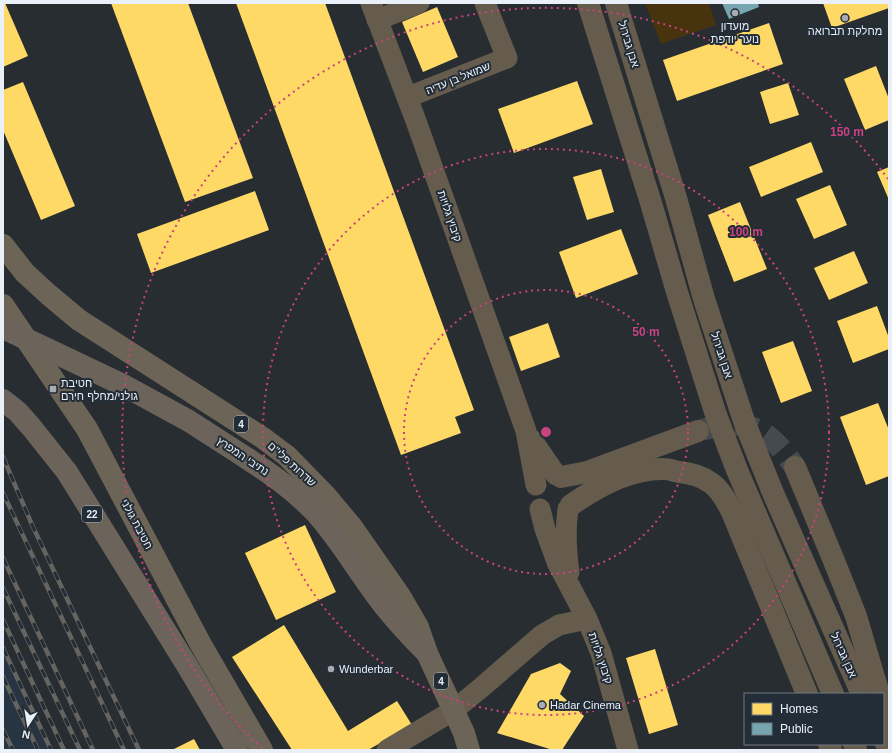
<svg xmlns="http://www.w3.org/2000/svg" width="892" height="753" font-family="Arial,Heebo,sans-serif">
<rect width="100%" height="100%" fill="#282d32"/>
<!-- built -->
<path fill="#273542" d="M3 654 48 750H3Z"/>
<!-- green -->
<path fill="#47330e" d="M645 3H709L716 25 661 44Z"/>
<!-- homes -->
<g fill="#ffd966">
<path d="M3 3H5L28 56 3 67Z"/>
<path d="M111 3H188L253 178 185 202Z"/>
<path d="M236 3H325L474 410 455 417 461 433 401 455Z"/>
<path d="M823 3H889V8L832 28Z"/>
<path d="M437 7 458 57 423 72 402 22Z"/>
<path d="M769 23 783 64 677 101 663 60Z"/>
<path d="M876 66 889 99V120L865 130 844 79Z"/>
<path d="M577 81 593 124 514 153 498 109Z"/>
<path d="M23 82 75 206 41 220 3 130V90Z"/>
<path d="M788 83 799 115 770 124 760 92Z"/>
<path d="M811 142 823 172 761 197 749 167Z"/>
<path d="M889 167V200L877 172Z"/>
<path d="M601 169 614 212 587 220 573 177Z"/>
<path d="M830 185 847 225 814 239 796 199Z"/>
<path d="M255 191 269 230 151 273 137 234Z"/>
<path d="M740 202 767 269 734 282 708 215Z"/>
<path d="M621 229 638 274 576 298 559 252Z"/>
<path d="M854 251 868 283 829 300 814 268Z"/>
<path d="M877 306 889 338V349L853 363 837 321Z"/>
<path d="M548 323 560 357 521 371 509 337Z"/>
<path d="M793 341 812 391 781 403 762 352Z"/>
<path d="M878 403 889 430V476L866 485 840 417Z"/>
<path d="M305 525 336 592 276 620 245 553Z"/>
<path d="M284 625 348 731 397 701 412 725 368 750H292L232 657Z"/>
<path d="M655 649 678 725 649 734 626 658Z"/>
<path d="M560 663 571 671 560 694 584 716 562 750H553L497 733 531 674Z"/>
<path d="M194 739 200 750H172Z"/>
</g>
<!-- public -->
<path fill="#76a5af" d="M722 3H758L759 7 729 19Z"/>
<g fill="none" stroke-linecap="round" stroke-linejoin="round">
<!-- tertiary-tunnel -->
<path stroke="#454a50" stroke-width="22" stroke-dasharray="22 11" stroke-linecap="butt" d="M702 430C748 417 768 428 795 467"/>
<!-- minor -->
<g stroke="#655c4d" stroke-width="21">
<path d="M371 3 416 121 526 431 536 485"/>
<path d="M377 20 419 3"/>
<path d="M408 97 507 58 485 3"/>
<path d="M532 440 556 475"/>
<path d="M540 509 545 529 557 562 587 619 601 653 628 750"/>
<path d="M568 509C565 530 566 551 569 572"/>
<path d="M387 750 454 710 482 687 542 635 559 625 587 619"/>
</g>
<!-- tertiary -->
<g stroke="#655c4d" stroke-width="22">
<path d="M588 3 651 203 677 292 716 415 737 470 833 694"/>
<path d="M616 3 676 198 704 299 744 421 773 493 862 694"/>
<path d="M795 467 834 561 856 616 879 694"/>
<path d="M561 477 587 472 698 431"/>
<path d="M571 505C598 486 631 468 664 469 669 469 674 471 679 472 690 473 702 476 711 483 721 490 727 502 732 512L807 694"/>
<path d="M883 708 889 728"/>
<path d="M883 737 889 749"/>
<path d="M829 744 831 750"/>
<path d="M854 744 856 750"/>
</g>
<!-- trunk -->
<g stroke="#6c6456" stroke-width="22">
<path d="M3 245 25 273 49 295 79 320 263 438 287 456 326 496 352 527 400 596 418 627 427 653 464 733 469 750"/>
<path d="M3 305 87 429 200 643 262 750"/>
</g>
<!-- motorway -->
<g stroke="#6c645b" stroke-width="22">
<path d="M3 400 18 412 32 428 67 472 188 667 237 750"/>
<path d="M248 459C272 475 295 491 315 512 342 542 361 577 386 608 399 624 413 639 427 653"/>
</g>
<!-- rail casing -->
<g stroke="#666460" stroke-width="4.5">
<g id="rail">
<path d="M3 457 33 527 139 750"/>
<path d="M3 493 124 750"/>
<path d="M3 558 93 750"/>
<path d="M3 588 80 750"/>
<path d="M3 620 64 750"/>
<path d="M3 648 51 750"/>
<path d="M3 677 38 750"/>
<path d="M3 730 13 750"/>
</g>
</g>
<!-- rail -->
<use href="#rail" stroke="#232d37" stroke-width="3" stroke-dasharray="9" stroke-linecap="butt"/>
<!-- motorway-bridge -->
<path stroke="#6c645b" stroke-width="22" d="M3 328 123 385 189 421 248 459"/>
</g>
<!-- distance rings -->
<g fill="none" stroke="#ca437a" stroke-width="2" stroke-dasharray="2 4">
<circle cx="546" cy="432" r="142"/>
<circle cx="546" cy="432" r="283"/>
<path d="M262 748A425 425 0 1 1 888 179"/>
</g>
<!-- markers -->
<g fill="#a6acb2" stroke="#232d37" stroke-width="1.5">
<circle cx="735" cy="13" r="4"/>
<circle cx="845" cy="18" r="4"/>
<rect x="49" y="385" width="8" height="8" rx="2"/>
<circle cx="331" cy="669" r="4"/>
<circle cx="542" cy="705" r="4"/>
</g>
<g text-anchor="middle" stroke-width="4" stroke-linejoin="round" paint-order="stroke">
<!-- shield labels -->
<g fill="#232d37" stroke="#aeb6bd" stroke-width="1">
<rect x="234" y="416" width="14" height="16" rx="3"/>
<rect x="82" y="506" width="20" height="16" rx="3"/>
<rect x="434" y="673" width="14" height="16" rx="3"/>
</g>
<g font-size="10" font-weight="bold" fill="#eaf0f7">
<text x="241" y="428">4</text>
<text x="92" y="518">22</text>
<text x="441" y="685">4</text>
</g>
<!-- poi labels -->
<g font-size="11" fill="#eaf0f7" stroke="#232d37" text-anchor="start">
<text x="735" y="30" text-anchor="middle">מועדון<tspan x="735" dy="13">נוער יודפת</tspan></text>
<text x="845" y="35" text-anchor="middle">מחלקת תברואה</text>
<text x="61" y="387">חטיבת<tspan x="61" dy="13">גולני/מחלף חירם</tspan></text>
<text x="339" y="673">Wunderbar</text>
<text x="550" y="709">Hadar Cinema</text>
</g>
<!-- street labels -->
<g font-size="11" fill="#eaf0f7" stroke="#232d37">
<text transform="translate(629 44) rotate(73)" y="4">אבן גבירול</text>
<text transform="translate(458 78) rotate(-22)" y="4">שמואל בן עדיה</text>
<text transform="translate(450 216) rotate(71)" y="4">קיבוץ גלויות</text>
<text transform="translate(722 355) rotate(72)" y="4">אבן גבירול</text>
<text transform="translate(243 456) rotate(34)" y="4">נתיבי המפרץ</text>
<text transform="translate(292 464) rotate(42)" y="4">שדרות פלי"ם</text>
<text transform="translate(137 524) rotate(62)" y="4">חטיבת גולני</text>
<text transform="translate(844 655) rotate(66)" y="4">אבן גבירול</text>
<text transform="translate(601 658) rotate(71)" y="4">קיבוץ גלויות</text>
</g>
</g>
<circle cx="546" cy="432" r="6" fill="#ca437a" stroke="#232d37" stroke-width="2"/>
<g font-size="12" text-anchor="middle" font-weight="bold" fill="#ca437a" stroke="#232d37" stroke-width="4" stroke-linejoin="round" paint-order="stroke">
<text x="847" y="136">150 m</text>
<text x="746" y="236">100 m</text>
<text x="646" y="336">50 m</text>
</g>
<!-- border -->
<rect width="892" height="753" fill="none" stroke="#eaf0f7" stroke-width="8"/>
<!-- legend -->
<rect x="744" y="693" width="140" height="52" fill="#232d37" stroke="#737b84"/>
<rect x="752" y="703" width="20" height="12" fill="#ffd966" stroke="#737b84"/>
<text x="780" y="713" font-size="12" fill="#eaf0f7">Homes</text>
<rect x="752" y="723" width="20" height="12" fill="#76a5af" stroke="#737b84"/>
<text x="780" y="733" font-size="12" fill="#eaf0f7">Public</text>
<!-- north arrow -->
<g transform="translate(28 725) rotate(192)" stroke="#232d37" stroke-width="3" paint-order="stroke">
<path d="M0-3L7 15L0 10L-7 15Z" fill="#eaf0f7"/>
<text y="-6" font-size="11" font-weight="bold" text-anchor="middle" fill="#eaf0f7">N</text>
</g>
</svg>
